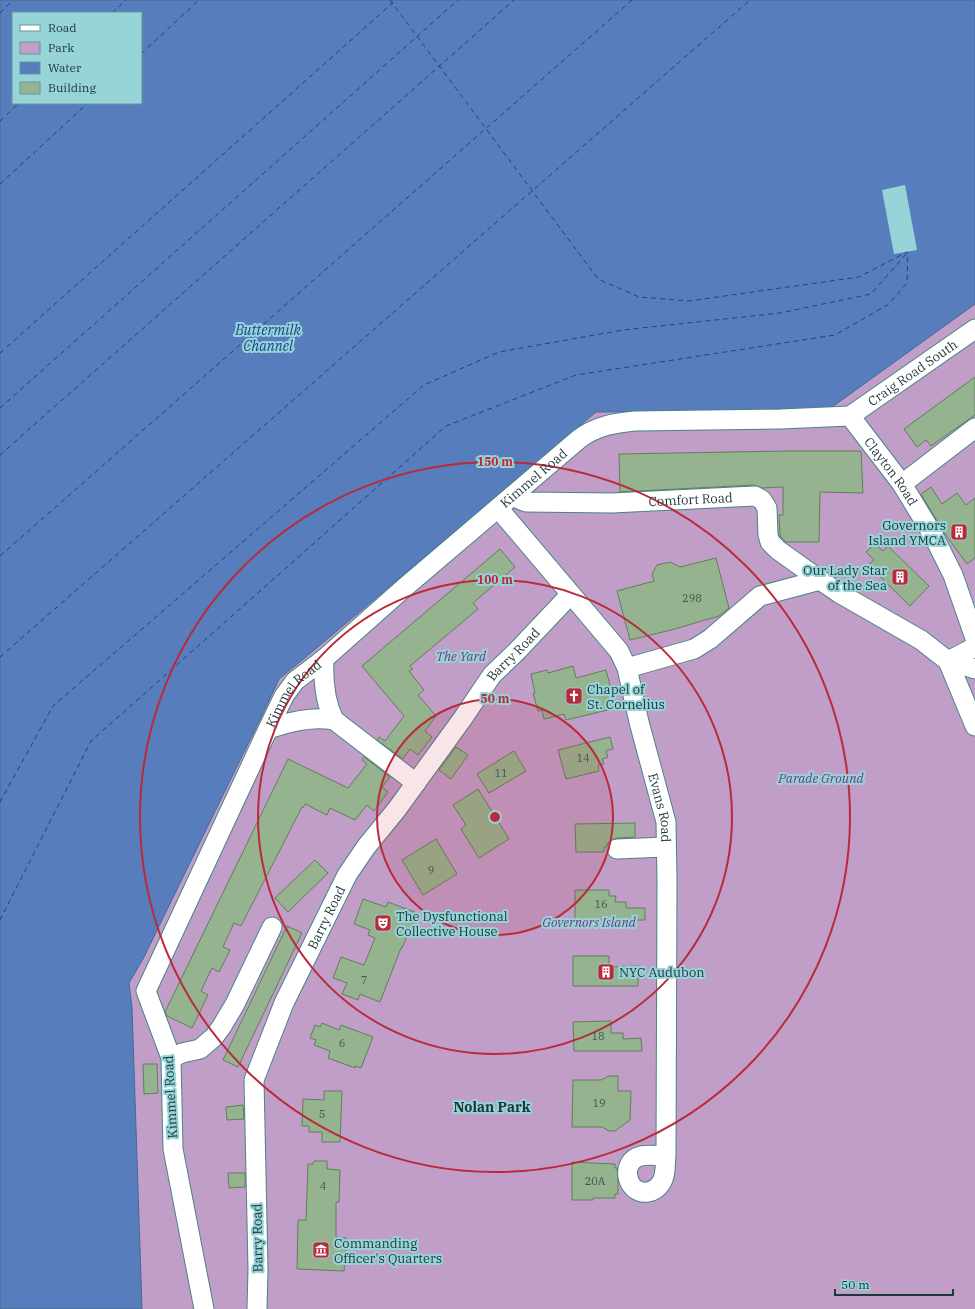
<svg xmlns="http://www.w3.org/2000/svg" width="975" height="1309" font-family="'IBM Plex Serif',serif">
<rect width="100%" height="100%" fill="#96d4d8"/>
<!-- green -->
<path fill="#c09ec7" d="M975 304V1309H142L132 1007 129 983 143 959 266 707 279 679 306 657 596 411 828 410Z"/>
<!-- water -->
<path fill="#587dbc" stroke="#476895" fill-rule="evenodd" d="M0 0H975V304L828 410 596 412 306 657 279 679 266 707 143 959 129 983 132 1007 142 1309H0ZM13 13H141V103H13Z"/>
<!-- pier -->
<path fill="#96d4d8" d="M905 185 917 250 894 254 882 190Z"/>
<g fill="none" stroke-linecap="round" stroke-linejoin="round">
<!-- ferry -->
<g stroke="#16438f" stroke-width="1" stroke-dasharray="5 4" stroke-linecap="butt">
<path d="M390 0 598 279 639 297 689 301 859 277 907 252"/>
<path d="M0 13 13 0"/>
<path d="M112 13 126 0"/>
<path d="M141 54 199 0"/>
<path d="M0 121 19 103"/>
<path d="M0 184 88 103"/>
<path d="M0 353 396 0"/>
<path d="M0 408 458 0"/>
<path d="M0 455 514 0"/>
<path d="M0 556 632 0"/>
<path d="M0 657 750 0"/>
<path d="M0 802 53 706 424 385 499 352 623 330 780 313 871 294 907 253"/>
<path d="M0 920 91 741 446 426 576 375 835 335 889 304 907 283 908 252"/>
</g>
</g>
<!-- building -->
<g fill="#94b38e" stroke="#617e5b">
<path d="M975 377V415L931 446 926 440 917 447 904 429Z"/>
<path d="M787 451H861L863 493 820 492 819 542H786L780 536 779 515H783V487L762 488 754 485 620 492 619 454Z"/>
<path d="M931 487 942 504 957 493 966 505 975 498V558L967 564 943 531 921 494Z"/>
<path d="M875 544 883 551 888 546 929 586 910 606 868 565 874 560 866 552Z"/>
<path d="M500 549 515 567 473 603 478 609 410 666 413 669 409 671 424 690 418 695 436 716 425 731 432 737 418 755 410 749 403 759 377 740 379 737 385 741 404 716 362 666Z"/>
<path d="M716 558 729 608 719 616 671 630 630 640 617 591 654 581 652 574 657 565 670 562 680 567Z"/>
<path d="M573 666 576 678 606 670 616 708 566 720 564 714 544 719 542 710 538 711 533 693H535L531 674 547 670 548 673Z"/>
<path d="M610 737 613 749 606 751 608 757 602 759 604 764 598 765 599 771 566 779 558 750Z"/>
<path d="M456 747 468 755 451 779 439 770Z"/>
<path d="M514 751 526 771 489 793 477 774Z"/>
<path d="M364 757 390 777 382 787 388 792 374 811 367 805 355 820 330 808 327 815 305 804 303 808 302 807 241 926 234 923 223 947 230 950 219 972 212 968 201 991 208 995 192 1028 167 1016 165 1012 288 759 348 788 367 764 362 760Z"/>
<path d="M478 789 509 839 479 858 461 829 466 825 453 805Z"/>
<path d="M635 823V837L617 838 611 840 607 844V847H604V852H576L575 824Z"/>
<path d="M436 839 457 874 423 895 402 860Z"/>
<path d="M315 860 328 873 288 912 275 898Z"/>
<path d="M575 890H609V896H616L615 902H626V908H645V920H575Z"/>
<path d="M363 899 386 907 388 902 417 913 402 948H401L380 1002 360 994 358 1000 342 994 347 983 333 978 341 957 364 965 375 938 368 935 370 930 354 924Z"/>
<path d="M287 926 302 933 238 1067 223 1060Z"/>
<path d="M573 956H609V967L638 966V986H573Z"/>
<path d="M611 1021V1033H623V1039L641 1038 642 1051H574L573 1022Z"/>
<path d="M322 1023 339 1030 341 1025 373 1037 361 1068 355 1066V1068L328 1058 330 1051 314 1045 316 1040 310 1038 315 1025 320 1027Z"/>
<path d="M143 1064H157L158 1093 144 1094Z"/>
<path d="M609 1076H618V1091H631L630 1120 615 1131H609L602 1127H572L573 1080H601Z"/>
<path d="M324 1091H342L340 1142H322V1132H309V1126H302L303 1099 324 1100Z"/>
<path d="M243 1105 244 1119 227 1120 226 1107Z"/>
<path d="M314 1161H327V1169L340 1170 339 1202H336V1237L346 1238 344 1271 297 1269 298 1220H306L308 1164H313Z"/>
<path d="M572 1162 615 1164V1168H617L618 1181V1194H615V1198H593V1200H572Z"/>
<path d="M228 1173H245V1187L229 1188Z"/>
</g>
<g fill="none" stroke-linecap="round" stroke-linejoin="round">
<!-- street casing -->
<g stroke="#488488" stroke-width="21">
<g id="street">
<path id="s1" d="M850 416 902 484 933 535 953 575 975 638"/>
<path id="s2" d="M850 416 975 329"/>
<path d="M902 484 975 428"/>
<path id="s3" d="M512 496 526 502 612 503 755 496 762 500 767 508 768 535 770 542 778 550 820 580 839 593 921 640 948 661 975 726"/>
<path id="s4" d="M498 508 619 651 627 668 639 722 666 822 667 881 666 1156C665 1164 666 1176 661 1183 658 1188 653 1191 648 1192 626 1195 619 1161 641 1156 648 1154 658 1156 666 1156"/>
<path d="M975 647 948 661 975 669"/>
<path d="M324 659C323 680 325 702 334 720L416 783"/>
<path d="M627 668 694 649 710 639 760 596 820 580"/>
<path d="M268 729C290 722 311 716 334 720"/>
<path d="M617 849 666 847"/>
<path d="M171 1058 182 1053 200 1049 214 1037 222 1026 235 1004 272 927"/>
<path id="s5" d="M204 1309 173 1149 171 1058 146 991 268 729 284 696 295 681 324 659 404 588 579 439C596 426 614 423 635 421L781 419 850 416"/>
<path id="s6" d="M257 1309 258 1269 254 1080 284 1003 347 875 366 847 397 809 463 718 492 675 517 651 570 595"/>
</g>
</g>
<!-- street -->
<use href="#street" stroke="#fff" stroke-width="19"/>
</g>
<!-- distance rings -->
<circle cx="495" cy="817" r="118" fill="#bb2a3b" fill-opacity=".12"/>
<g fill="none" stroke="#bb2a3b" stroke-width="2">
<circle cx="495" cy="817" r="118"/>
<circle cx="495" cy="817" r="237"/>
<circle cx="495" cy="817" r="355"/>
</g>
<!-- icons -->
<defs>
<g id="building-square" transform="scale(0.9)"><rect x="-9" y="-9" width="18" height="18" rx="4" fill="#bb2a3b" stroke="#96d4d8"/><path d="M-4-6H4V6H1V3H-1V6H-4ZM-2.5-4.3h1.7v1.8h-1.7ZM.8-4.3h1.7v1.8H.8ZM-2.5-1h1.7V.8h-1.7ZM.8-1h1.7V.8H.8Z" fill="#fff"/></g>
<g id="church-square" transform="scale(0.9)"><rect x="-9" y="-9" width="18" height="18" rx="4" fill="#bb2a3b" stroke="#96d4d8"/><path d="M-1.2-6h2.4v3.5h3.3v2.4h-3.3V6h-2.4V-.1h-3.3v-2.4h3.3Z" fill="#fff"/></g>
<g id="theatre-square" transform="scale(0.9)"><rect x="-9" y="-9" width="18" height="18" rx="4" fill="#bb2a3b" stroke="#96d4d8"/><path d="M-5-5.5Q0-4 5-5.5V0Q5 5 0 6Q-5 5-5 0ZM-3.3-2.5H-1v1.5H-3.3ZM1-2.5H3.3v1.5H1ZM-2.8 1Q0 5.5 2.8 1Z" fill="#fff"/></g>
<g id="museum-square" transform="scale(0.9)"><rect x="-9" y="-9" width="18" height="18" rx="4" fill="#bb2a3b" stroke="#96d4d8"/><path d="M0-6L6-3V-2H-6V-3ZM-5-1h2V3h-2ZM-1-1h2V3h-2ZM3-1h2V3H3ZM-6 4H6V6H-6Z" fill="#fff"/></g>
</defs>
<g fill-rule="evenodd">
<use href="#building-square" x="959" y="532"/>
<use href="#building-square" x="900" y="577"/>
<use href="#church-square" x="574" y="696"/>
<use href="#theatre-square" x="383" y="923"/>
<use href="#building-square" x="606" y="972"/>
<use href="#museum-square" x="321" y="1250"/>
</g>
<g text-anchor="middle" stroke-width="4" stroke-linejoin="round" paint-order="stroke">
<!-- number labels -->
<g font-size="11" fill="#3c564e">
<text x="692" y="602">298</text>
<text x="583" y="762">14</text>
<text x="501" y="777">11</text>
<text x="431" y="874">9</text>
<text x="601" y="908">16</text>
<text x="364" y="984">7</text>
<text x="598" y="1040">18</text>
<text x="342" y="1047">6</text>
<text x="599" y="1107">19</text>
<text x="322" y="1118">5</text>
<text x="595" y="1185">20A</text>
<text x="323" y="1190">4</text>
</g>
<!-- street labels -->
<g font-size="13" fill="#1e3739" stroke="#96d4d8">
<text dy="5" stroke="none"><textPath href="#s2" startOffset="76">Craig Road South</textPath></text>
<text dy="5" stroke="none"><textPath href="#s1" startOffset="69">Clayton Road</textPath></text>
<text dy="5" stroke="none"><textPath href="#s5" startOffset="983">Kimmel Road</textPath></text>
<text dy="5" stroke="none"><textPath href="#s3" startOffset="180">Comfort Road</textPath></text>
<text dy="5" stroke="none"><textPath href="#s6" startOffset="731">Barry Road</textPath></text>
<text dy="5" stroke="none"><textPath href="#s5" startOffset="659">Kimmel Road</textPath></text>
<text dy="5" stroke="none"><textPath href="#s4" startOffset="350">Evans Road</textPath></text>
<text dy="5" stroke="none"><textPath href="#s6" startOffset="407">Barry Road</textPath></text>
<text transform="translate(170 1097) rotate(-93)" y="5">Kimmel Road</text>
<text transform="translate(257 1238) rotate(-91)" y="5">Barry Road</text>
</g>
<!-- poi labels -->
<g font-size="13" fill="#1e3739" stroke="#96d4d8" text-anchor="start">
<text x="946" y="530" text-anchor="end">Governors<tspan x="946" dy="15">Island YMCA</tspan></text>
<text x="887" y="575" text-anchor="end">Our Lady Star<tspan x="887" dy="15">of the Sea</tspan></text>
<text x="587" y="694">Chapel of<tspan x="587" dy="15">St. Cornelius</tspan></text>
<text x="396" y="921">The Dysfunctional<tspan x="396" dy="15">Collective House</tspan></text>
<text x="619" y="977">NYC Audubon</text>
<text x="334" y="1248">Commanding<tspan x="334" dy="15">Officer's Quarters</tspan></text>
</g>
<!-- park labels -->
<g font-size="13" font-style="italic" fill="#773784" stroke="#96d4d8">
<text x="461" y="661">The Yard</text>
<text x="821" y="783">Parade Ground</text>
<text x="589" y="927">Governors Island</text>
</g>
<!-- water labels -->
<g font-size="14" font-style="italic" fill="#16438f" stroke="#96d4d8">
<text x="268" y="335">Buttermilk<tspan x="268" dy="16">Channel</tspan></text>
</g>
<!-- neighbourhood labels -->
<g font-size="14" font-weight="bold" fill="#1e3739" stroke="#96d4d8">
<text x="492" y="1112">Nolan Park</text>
</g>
</g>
<circle cx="495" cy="817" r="6" fill="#bb2a3b" stroke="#96d4d8" stroke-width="2"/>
<g font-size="12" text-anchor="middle" font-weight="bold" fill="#bb2a3b" stroke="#96d4d8" stroke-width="4" stroke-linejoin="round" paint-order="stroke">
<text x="495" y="466">150 m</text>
<text x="495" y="584">100 m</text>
<text x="495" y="703">50 m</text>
</g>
<!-- legend -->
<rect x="12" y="12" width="130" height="92" fill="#96d4d8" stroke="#669598"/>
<rect x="20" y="25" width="20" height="6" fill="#ffffff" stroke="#669598"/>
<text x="48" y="32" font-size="12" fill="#1e3739">Road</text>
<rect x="20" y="42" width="20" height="12" fill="#c09ec7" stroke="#669598"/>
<text x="48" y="52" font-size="12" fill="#1e3739">Park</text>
<rect x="20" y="62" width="20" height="12" fill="#587dbc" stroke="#669598"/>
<text x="48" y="72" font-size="12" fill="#1e3739">Water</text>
<rect x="20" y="82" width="20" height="12" fill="#94b38e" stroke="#669598"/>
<text x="48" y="92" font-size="12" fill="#1e3739">Building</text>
<!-- scale -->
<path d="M835 1289v6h118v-6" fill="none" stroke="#1e3739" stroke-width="2"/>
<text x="841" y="1289" font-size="12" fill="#1e3739" stroke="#96d4d8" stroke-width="3" paint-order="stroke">50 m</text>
</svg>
